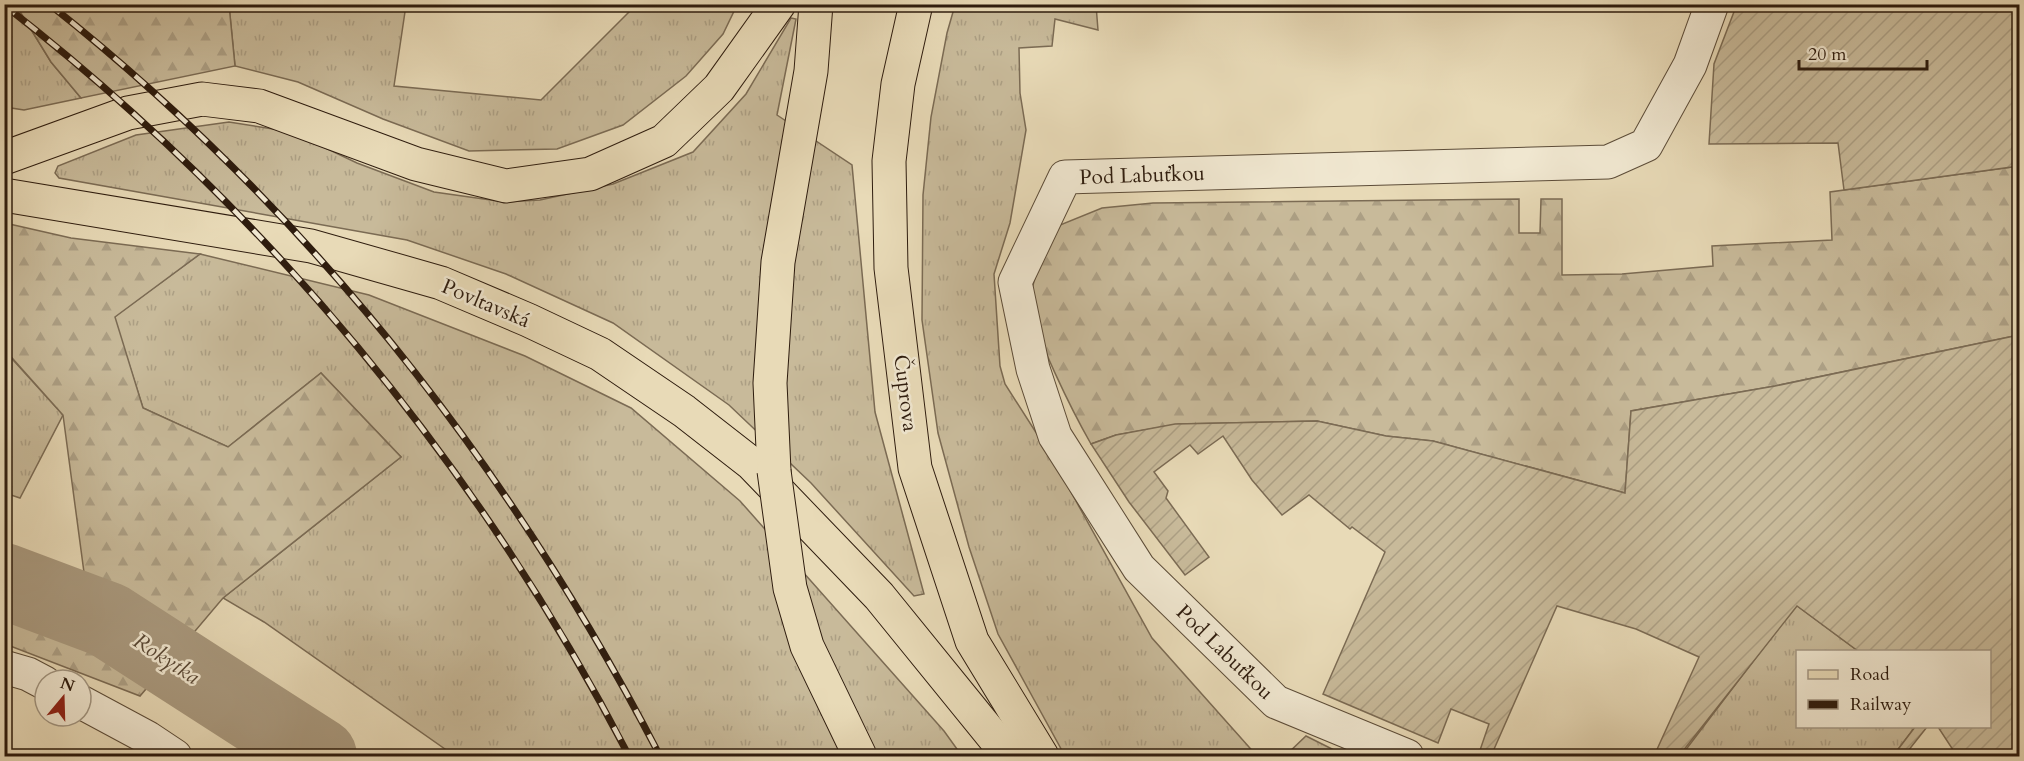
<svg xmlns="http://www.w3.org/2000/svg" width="2024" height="761" font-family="Cardo,serif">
<defs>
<pattern id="grass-tufts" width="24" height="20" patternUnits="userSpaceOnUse" patternTransform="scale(1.5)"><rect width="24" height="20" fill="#c8ba9a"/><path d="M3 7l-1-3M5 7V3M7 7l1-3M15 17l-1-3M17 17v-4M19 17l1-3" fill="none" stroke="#ac9f84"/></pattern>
<pattern id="forest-firs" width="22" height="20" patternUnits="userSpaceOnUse" patternTransform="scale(1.5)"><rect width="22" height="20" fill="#c8ba9a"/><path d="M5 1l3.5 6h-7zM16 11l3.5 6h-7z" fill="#ac9f84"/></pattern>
<pattern id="garden-furrows" width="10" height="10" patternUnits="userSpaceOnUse" patternTransform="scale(1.5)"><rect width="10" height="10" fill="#c8ba9a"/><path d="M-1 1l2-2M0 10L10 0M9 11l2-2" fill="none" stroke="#ac9f84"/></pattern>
</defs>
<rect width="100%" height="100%" fill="#e8dab7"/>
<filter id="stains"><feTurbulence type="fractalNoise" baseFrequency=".00333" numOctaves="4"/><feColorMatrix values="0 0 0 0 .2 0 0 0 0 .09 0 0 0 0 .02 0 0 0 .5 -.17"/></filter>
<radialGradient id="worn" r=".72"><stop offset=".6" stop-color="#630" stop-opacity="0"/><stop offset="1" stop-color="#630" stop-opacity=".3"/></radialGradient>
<!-- grass -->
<g fill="url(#grass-tufts)" stroke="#7b6b54" stroke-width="1.5">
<path d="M4 5H16L51 62 81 98 24 110 5 107Z"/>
<path d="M229 5H406L394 86 541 100 636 5H737L723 34 686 76 623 125 557 149 469 151 383 119 298 82 235 66Z"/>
<path d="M955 5H1096L1098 30 1055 19 1052 46 1019 48 1020 93 1026 130 1010 223 994 274 1000 366 1005 384 1051 456 1152 638 1257 756H1065L998 634 969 547 938 433 922 320 923 195 931 117 947 33Z"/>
<path d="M791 18 796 19 777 115 852 165 875 412 924 594 914 596 811 483 729 405 613 323 506 274 407 240 59 178 55 173 58 166 136 135 229 122 292 132 357 163 434 192 505 202 540 200 613 184 693 152 746 94Z"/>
<path d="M200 254 369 295 525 356 631 408 740 501 944 731 962 756H455L264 622 223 598 401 457 321 373 228 447 143 408 114 317Z"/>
<path d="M4 350 63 415 20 498 5 493Z"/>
<path d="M1796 605 1858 651 1798 652V726L1915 727 1893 756H1681Z"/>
<path d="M1306 736 1346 756H1285Z"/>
</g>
<!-- forest -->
<g fill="url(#forest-firs)" stroke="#7b6b54" stroke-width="1.5">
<path d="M16 5H229L235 66 81 98 51 62Z"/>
<path d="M2019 166V335L1775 386 1631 411 1625 493 1433 441 1386 436 1317 421 1179 424 1116 435 1091 444C1075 416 1032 332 1031 303 1030 276 1049 248 1060 225L1102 208 1153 203 1519 199V233H1540L1541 199H1562V275L1622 274 1713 266 1712 246 1832 240 1830 192Z"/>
<path d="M5 223 71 238 200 254 115 317 143 408 228 447 321 373 401 457 223 598 140 696 5 644V558L85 580 63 415 5 350Z"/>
</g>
<!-- garden -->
<g fill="url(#garden-furrows)" stroke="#7b6b54" stroke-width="1.5">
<path d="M1737 4 2019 5V166L1844 190 1838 143 1709 144 1714 64Z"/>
<path d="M2019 335V756H1957L1938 727 1990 726V652L1858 651 1797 606 1679 756H1654L1699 657 1636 629 1557 606 1491 756H1478L1489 724 1451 709 1438 743 1323 694 1385 552 1352 527 1350 529 1309 495 1282 515 1252 480 1223 436 1198 454 1190 445 1154 472 1168 491 1166 498 1209 557 1185 575 1129 502 1091 444 1116 435 1175 424 1317 421 1386 436 1433 441 1625 493 1631 411 1775 386Z"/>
<path d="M1915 727H1927L1904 756H1893Z"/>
</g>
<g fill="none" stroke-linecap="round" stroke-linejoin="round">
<!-- river -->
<path stroke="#a9997e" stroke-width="76" d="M4 581 108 620 319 756"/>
<!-- minor casing -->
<g stroke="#5c4c38" stroke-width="35">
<g id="minor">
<path d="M4 667 28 674 45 683"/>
<path d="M81 702 148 738 175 756"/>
<path d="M1407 756 1276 702 1139 568 1055 436 1033 369 1015 282 1065 177 1608 162 1646 145 1690 65 1712 4"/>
</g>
</g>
<!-- major casing -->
<g stroke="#2e1c0e" stroke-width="35">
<g id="major">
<path d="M916 4 898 84 889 161 891 268 915 468 972 641 1042 756"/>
<path d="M4 158 128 113 202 99 259 106 416 164 506 186 590 174 664 141 719 88 779 4"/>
<path d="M4 195 311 246 441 283 528 320 600 354 684 411 752 464 879 596 1009 756"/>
<path d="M774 471 770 383 778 262 811 71 816 4"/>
</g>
</g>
<!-- minor -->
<use href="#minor" stroke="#f0e7d0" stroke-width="33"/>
<!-- major -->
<use href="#major" stroke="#e8dab7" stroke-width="33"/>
<!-- rail casing -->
<g stroke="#2e1c0e" stroke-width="7">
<g id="rail">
<path d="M49 4C308 209 509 464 660 756"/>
<path d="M4 5C264 207 478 464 629 756"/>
</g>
</g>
<!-- rail -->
<use href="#rail" stroke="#f0e7d0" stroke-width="4.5" stroke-dasharray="14" stroke-linecap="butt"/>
<!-- major-bridge casing -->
<g stroke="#2e1c0e" stroke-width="35" stroke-linecap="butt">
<path id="major-bridge" d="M774 471 790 588 807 646 860 756"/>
</g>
<!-- major-bridge -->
<use href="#major-bridge" stroke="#e8dab7" stroke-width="33"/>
</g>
<g text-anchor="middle" stroke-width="5" stroke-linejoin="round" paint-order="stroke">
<!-- street labels -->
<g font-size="21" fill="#2e1c0e" stroke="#f0e7d0">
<text transform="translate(1142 175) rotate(-2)" y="7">Pod Labuťkou</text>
<text transform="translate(486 303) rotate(23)" y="7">Povltavská</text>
<text transform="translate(906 393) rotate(83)" y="7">Čuprova</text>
<text transform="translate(1225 652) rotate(44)" y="7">Pod Labuťkou</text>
</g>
<!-- water labels -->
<g font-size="22" font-style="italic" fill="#594835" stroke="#f0e7d0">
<text transform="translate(167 658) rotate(33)" y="8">Rokytka</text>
</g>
</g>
<!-- margin -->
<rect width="2024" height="761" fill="none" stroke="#e8dab7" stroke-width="24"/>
<rect x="6" y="6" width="2012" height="749" fill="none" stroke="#2e1c0e" stroke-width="3"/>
<rect x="12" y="12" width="2000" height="737" fill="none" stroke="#2e1c0e" stroke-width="1.5"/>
<!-- legend -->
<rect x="1796" y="650" width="195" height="78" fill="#f0e7d0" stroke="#a29682" stroke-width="1.5"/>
<rect x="1808" y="670" width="30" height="9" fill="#e8dab7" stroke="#a29682" stroke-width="1.5"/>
<text x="1850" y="680" font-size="18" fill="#2e1c0e">Road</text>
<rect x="1808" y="700" width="30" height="9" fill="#2e1c0e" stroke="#a29682" stroke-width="1.5"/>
<text x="1850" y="710" font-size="18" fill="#2e1c0e">Railway</text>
<!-- north arrow -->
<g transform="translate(63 698) rotate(19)"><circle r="28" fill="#f0e7d0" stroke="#a29682" stroke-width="1.5"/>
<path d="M0-4.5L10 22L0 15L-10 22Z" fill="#8f2418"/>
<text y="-9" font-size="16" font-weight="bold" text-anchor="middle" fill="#2e1c0e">N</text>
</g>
<!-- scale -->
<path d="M1799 60v9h128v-9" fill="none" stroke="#2e1c0e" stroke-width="3"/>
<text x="1808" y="60" font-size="18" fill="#2e1c0e" stroke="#f0e7d0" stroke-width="4.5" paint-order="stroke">20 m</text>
<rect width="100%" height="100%" filter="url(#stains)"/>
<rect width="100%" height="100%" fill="url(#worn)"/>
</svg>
